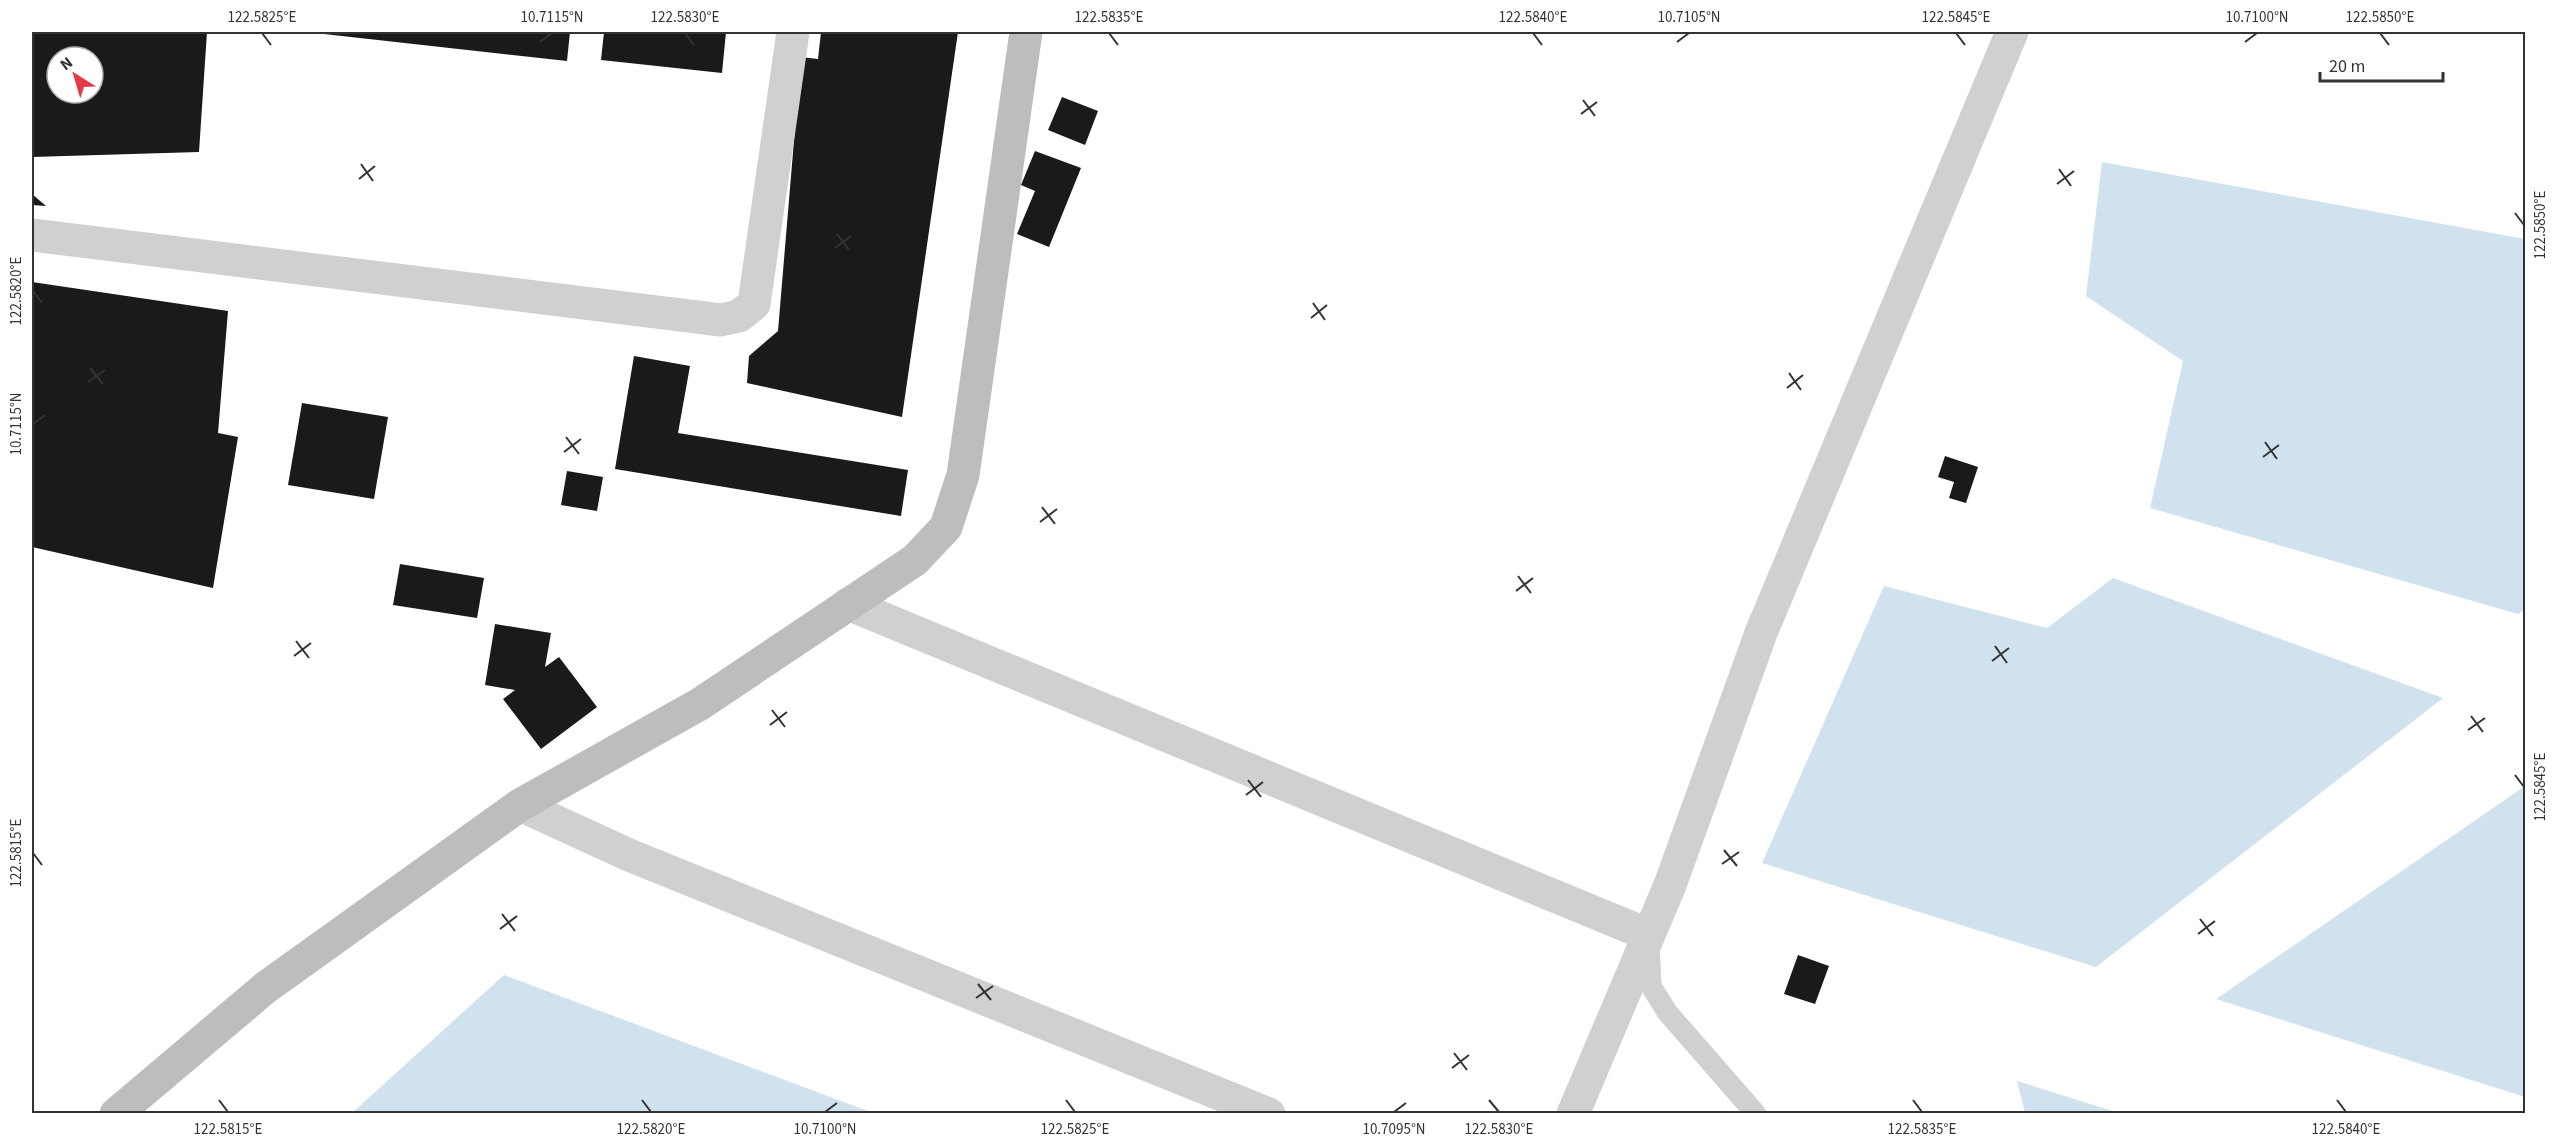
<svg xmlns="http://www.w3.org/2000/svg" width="2557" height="1145" viewBox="0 0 2557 1145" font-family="'Source Sans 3',sans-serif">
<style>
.water{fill:#cfe2ee}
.building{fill:#1a1a1a;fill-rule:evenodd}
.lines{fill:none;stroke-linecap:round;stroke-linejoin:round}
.lane{stroke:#d0d0d0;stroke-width:21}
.street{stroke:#d0d0d0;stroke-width:33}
.secondary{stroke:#bdbdbd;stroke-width:33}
.ticks{fill:none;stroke:#333;stroke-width:2}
.neatline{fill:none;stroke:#333;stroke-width:2}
.ticks-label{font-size:15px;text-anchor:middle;fill:#333}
</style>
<rect width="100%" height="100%" fill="#fff"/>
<!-- water -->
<path class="water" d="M2102,162l423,77v370l-7,5 -368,-106 33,-147 -97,-65z
M2113,578l330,120 -347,269 -334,-104 122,-277 163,42z
M2525,786v311l-309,-98z
M504,975l369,138h-521z
M2017,1081l102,32h-94z"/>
<!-- building -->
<path class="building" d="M32,32h175l-8,120 -167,5zM57,57h36v36h-36z
M306,32h264l-3,29z
M604,32h122l-4,41 -121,-13z
M821,32h137l-56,385 -155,-34 2,-27 29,-25 23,-274 17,2z
M1062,97l36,14 -13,34 -37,-15z
M1035,151l46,17 -32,79 -32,-13 18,-43 -14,-6z
M32,194l14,12 -14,-1z
M32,282l196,29 -10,122 20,4 -25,151 -181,-41z
M634,356l56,10 -12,67 230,37 -7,46 -286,-47z
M302,403l86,14 -14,82 -86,-14z
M1945,456l33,11 -12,36 -17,-5 5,-16 -16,-5z
M567,471l36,6 -6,34 -36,-6z
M400,564l84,14 -7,40 -84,-13z
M495,624l56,9 -6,34 14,-10 38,50 -56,42 -38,-50 12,-9 -30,-5z
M1798,955l31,11 -14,38 -31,-10z"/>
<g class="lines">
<!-- lane -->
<path class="lane" d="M1649,945l2,41 16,26 89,102"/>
<!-- street -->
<path class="street" d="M32,235l689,85 18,-4 15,-12 39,-272
M848,604l801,331
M520,805l109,50 640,259
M1573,1114l97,-229 91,-252 251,-601"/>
<!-- secondary -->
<path class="secondary" d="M116,1114l149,-126 255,-183 180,-101 215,-144 31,-33 17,-52 63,-443"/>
</g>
<!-- ticks -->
<path class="ticks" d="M262,33l9,12M685,33l9,12M1109,33l9,12M1533,33l9,12M1956,33l9,12M2380,33l9,12M540,42l12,-9M1677,42l12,-9M2245,42l12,-9M1583,100l12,16M1581,114l16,-12M361,164l12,17M2059,169l12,17M359,179l16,-13M2057,184l17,-13M2515,213l9,12M837,234l12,16M835,248l16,-12M33,291l9,12M1313,303l12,17M1311,318l16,-13M90,368l13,16M1789,373l12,17M88,382l17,-12M1787,388l16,-13M33,424l12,-9M566,437l13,17M2265,442l12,17M564,452l17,-13M2263,457l16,-12M1042,507l13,17M1040,522l17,-13M1518,576l13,17M1516,591l17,-13M296,641l13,17M1995,646l12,17M294,656l17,-13M1992,661l17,-13M772,710l13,17M2471,716l12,16M770,725l17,-13M2468,730l17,-12M2515,775l9,12M1248,780l13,17M1246,795l17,-13M1724,850l13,16M33,853l9,12M1722,864l17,-12M502,914l13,17M2200,919l13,17M500,929l17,-13M2198,934l17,-13M978,984l13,16M976,998l17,-12M1454,1053l13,17M1452,1068l17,-13M219,1100l9,12M642,1100l9,12M1066,1100l9,12M1489,1100l10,12M1913,1100l9,12M2337,1100l9,12M825,1112l12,-9M1394,1112l12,-9"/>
<!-- border -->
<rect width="2557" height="1145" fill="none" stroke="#ffffff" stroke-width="66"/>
<!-- north arrow -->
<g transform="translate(75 75) rotate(323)"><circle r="28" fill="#ffffff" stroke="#adadad" stroke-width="1.5"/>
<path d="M0-4.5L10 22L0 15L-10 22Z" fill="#e63946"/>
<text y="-9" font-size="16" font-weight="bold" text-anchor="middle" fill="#333333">N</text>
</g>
<!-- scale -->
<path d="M2320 72v9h123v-9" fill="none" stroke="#333333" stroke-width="3"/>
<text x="2329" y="72" font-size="18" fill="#333333" stroke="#ffffff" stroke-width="4.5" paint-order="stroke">20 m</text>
<rect x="33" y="33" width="2491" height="1079" class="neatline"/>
<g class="ticks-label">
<text x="262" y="22">122.5825°E</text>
<text x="552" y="22">10.7115°N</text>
<text x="685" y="22">122.5830°E</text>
<text x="1109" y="22">122.5835°E</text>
<text x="1533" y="22">122.5840°E</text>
<text x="1689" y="22">10.7105°N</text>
<text x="1956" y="22">122.5845°E</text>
<text x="2257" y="22">10.7100°N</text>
<text x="2380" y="22">122.5850°E</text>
<text transform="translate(2540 225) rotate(-90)" y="5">122.5850°E</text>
<text transform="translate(16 291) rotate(-90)" y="5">122.5820°E</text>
<text transform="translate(16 424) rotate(-90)" y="5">10.7115°N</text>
<text transform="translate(2540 787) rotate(-90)" y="5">122.5845°E</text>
<text transform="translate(16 853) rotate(-90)" y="5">122.5815°E</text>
<text x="228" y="1134">122.5815°E</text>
<text x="651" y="1134">122.5820°E</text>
<text x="825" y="1134">10.7100°N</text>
<text x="1075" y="1134">122.5825°E</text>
<text x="1394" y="1134">10.7095°N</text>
<text x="1499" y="1134">122.5830°E</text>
<text x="1922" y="1134">122.5835°E</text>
<text x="2346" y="1134">122.5840°E</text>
</g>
</svg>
